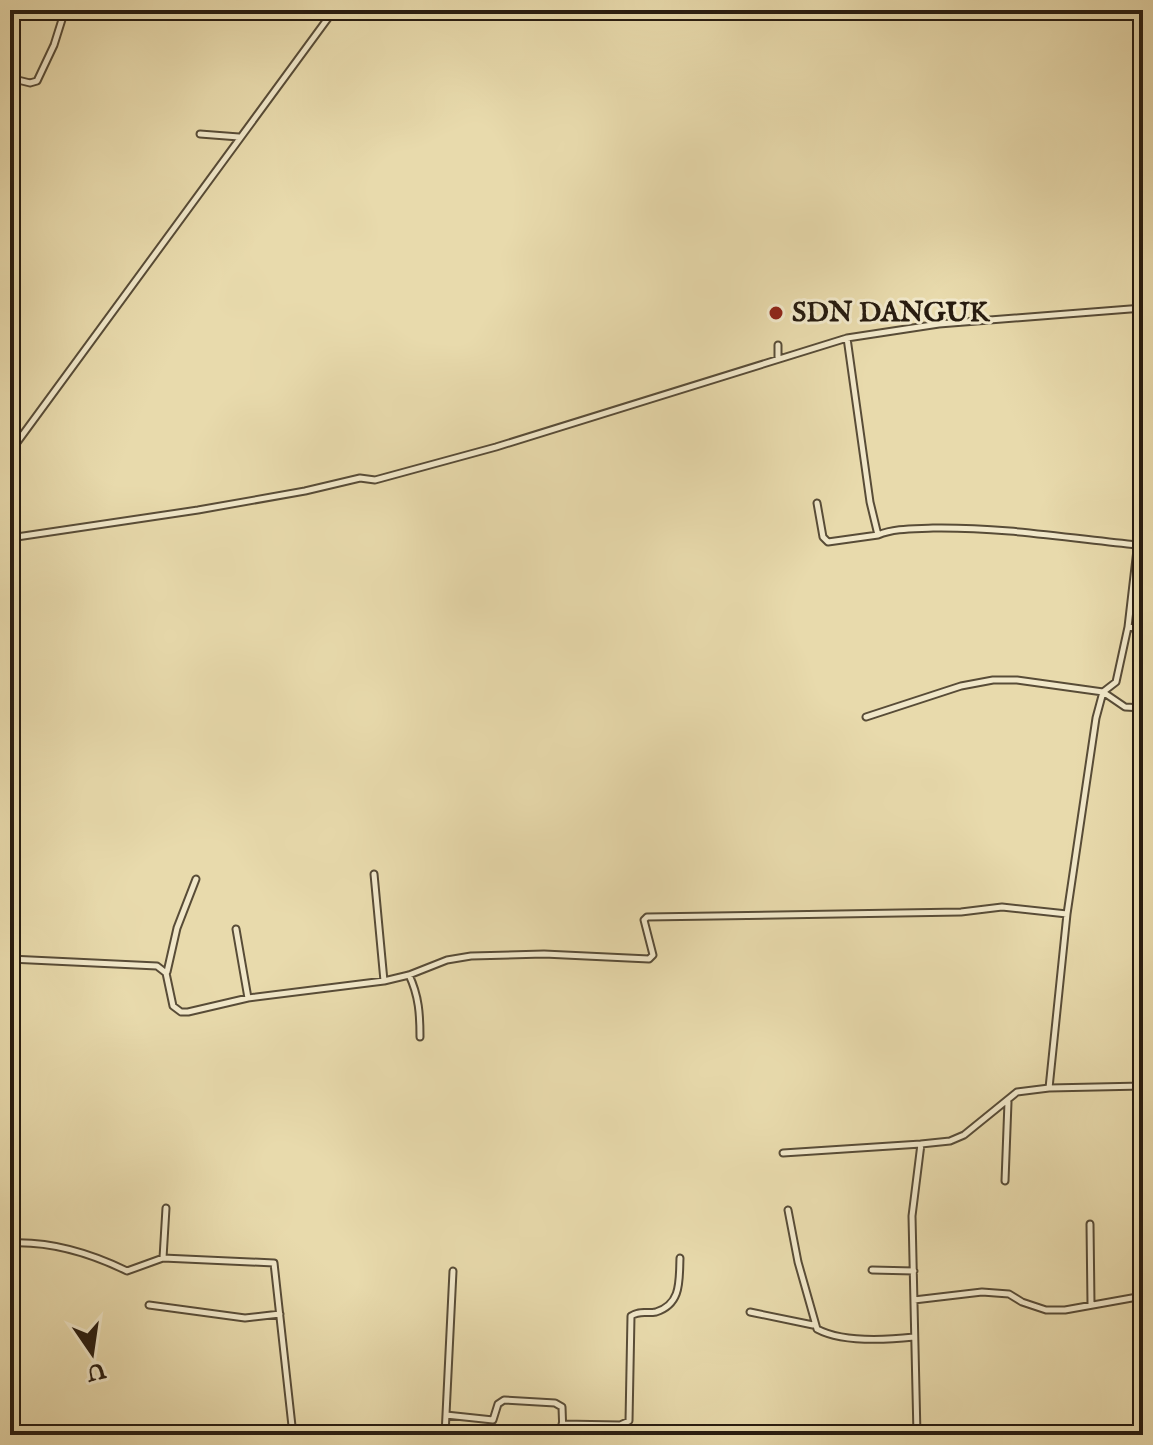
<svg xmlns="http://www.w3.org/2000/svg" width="1153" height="1445" viewBox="0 0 1153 1445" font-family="'IM FELL English',serif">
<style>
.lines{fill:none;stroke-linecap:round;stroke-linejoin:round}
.street-casing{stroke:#584c37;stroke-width:9}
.street{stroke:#f0e7c9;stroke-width:5}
.poi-dot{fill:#8f2418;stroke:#f0e7c9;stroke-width:3}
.labels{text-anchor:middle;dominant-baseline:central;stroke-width:6;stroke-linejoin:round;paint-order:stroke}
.poi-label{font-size:28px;font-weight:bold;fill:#281c10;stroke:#f0e7c9;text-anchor:start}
</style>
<rect width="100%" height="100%" fill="#e8daac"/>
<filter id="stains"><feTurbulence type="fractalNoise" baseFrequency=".0025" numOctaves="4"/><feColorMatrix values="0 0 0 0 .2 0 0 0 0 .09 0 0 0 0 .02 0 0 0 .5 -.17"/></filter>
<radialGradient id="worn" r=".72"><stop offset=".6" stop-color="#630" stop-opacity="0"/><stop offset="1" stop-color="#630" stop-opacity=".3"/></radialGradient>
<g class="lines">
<!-- street casing -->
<g class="street-casing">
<path id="street" d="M10,78l20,5 7,-2 17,-36 11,-35
M200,134l39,3
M847,338l23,164 8,33c17,-7 37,-6 55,-7 68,-1 136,10 204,17
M778,345v12
M10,452l324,-442
M817,503l6,34 5,5 50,-7
M10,538l188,-28 107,-19 55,-13 15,2 121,-33 351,-109 92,-14 204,-16
M1128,627l15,2
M866,717l95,-31 32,-6h24l86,12 22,15 18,1
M374,874l10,107
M236,929l12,69
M10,959l147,7 9,7 7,33 8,6h7l60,-14 136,-17 25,-6 38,-15 24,-4 73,-2 105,5 4,-4 -9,-35 3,-3 314,-5 41,-5 65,7
M167,972l10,-44 19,-49
M409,975c10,21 11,40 11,62
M1049,1088l18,-174 29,-196 7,-26 13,-10 12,-55 15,-129
M783,1153l138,-9
M1005,1181l3,-79
M788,1210l10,52 19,67c26,14 69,11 97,8
M1090,1224l1,80
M10,1243c41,-2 80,10 117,28l36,-13 111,5 19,172
M163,1258l3,-50
M872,1270l42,1
M10,1279l6,156
M914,1300l68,-8 27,2 13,8 24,8h19l78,-14
M149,1305l96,13 35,-4
M750,1312l63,13
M446,1415l47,5 5,-16 6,-4 51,3 7,4 1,28
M562,1424l58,1 9,-4 2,-105c9,-6 15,-2 25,-4 26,-8 23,-32 24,-54
M445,1435l8,-164
M917,1435l-5,-219 9,-72 29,-3 14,-6 53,-43 32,-4 94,-2"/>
</g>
<!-- street -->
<use href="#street" class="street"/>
</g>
<!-- markers -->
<circle class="poi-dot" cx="776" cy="313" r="8"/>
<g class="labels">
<!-- poi labels -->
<g class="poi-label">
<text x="792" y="313">SDN DANGUK</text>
</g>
</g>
<!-- margin -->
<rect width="1153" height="1445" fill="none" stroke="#e8daac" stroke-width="40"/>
<rect x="12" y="12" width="1129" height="1421" fill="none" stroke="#281c10" stroke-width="4"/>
<rect x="20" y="20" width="1113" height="1405" fill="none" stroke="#281c10" stroke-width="2"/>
<!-- north arrow -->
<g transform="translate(92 1353) rotate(167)" stroke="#f0e7c9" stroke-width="6" paint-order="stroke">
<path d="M0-6L14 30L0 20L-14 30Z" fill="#281c10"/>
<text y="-12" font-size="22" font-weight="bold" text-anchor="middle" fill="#281c10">U</text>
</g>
<rect width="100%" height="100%" filter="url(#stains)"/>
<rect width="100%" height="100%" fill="url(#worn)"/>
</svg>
